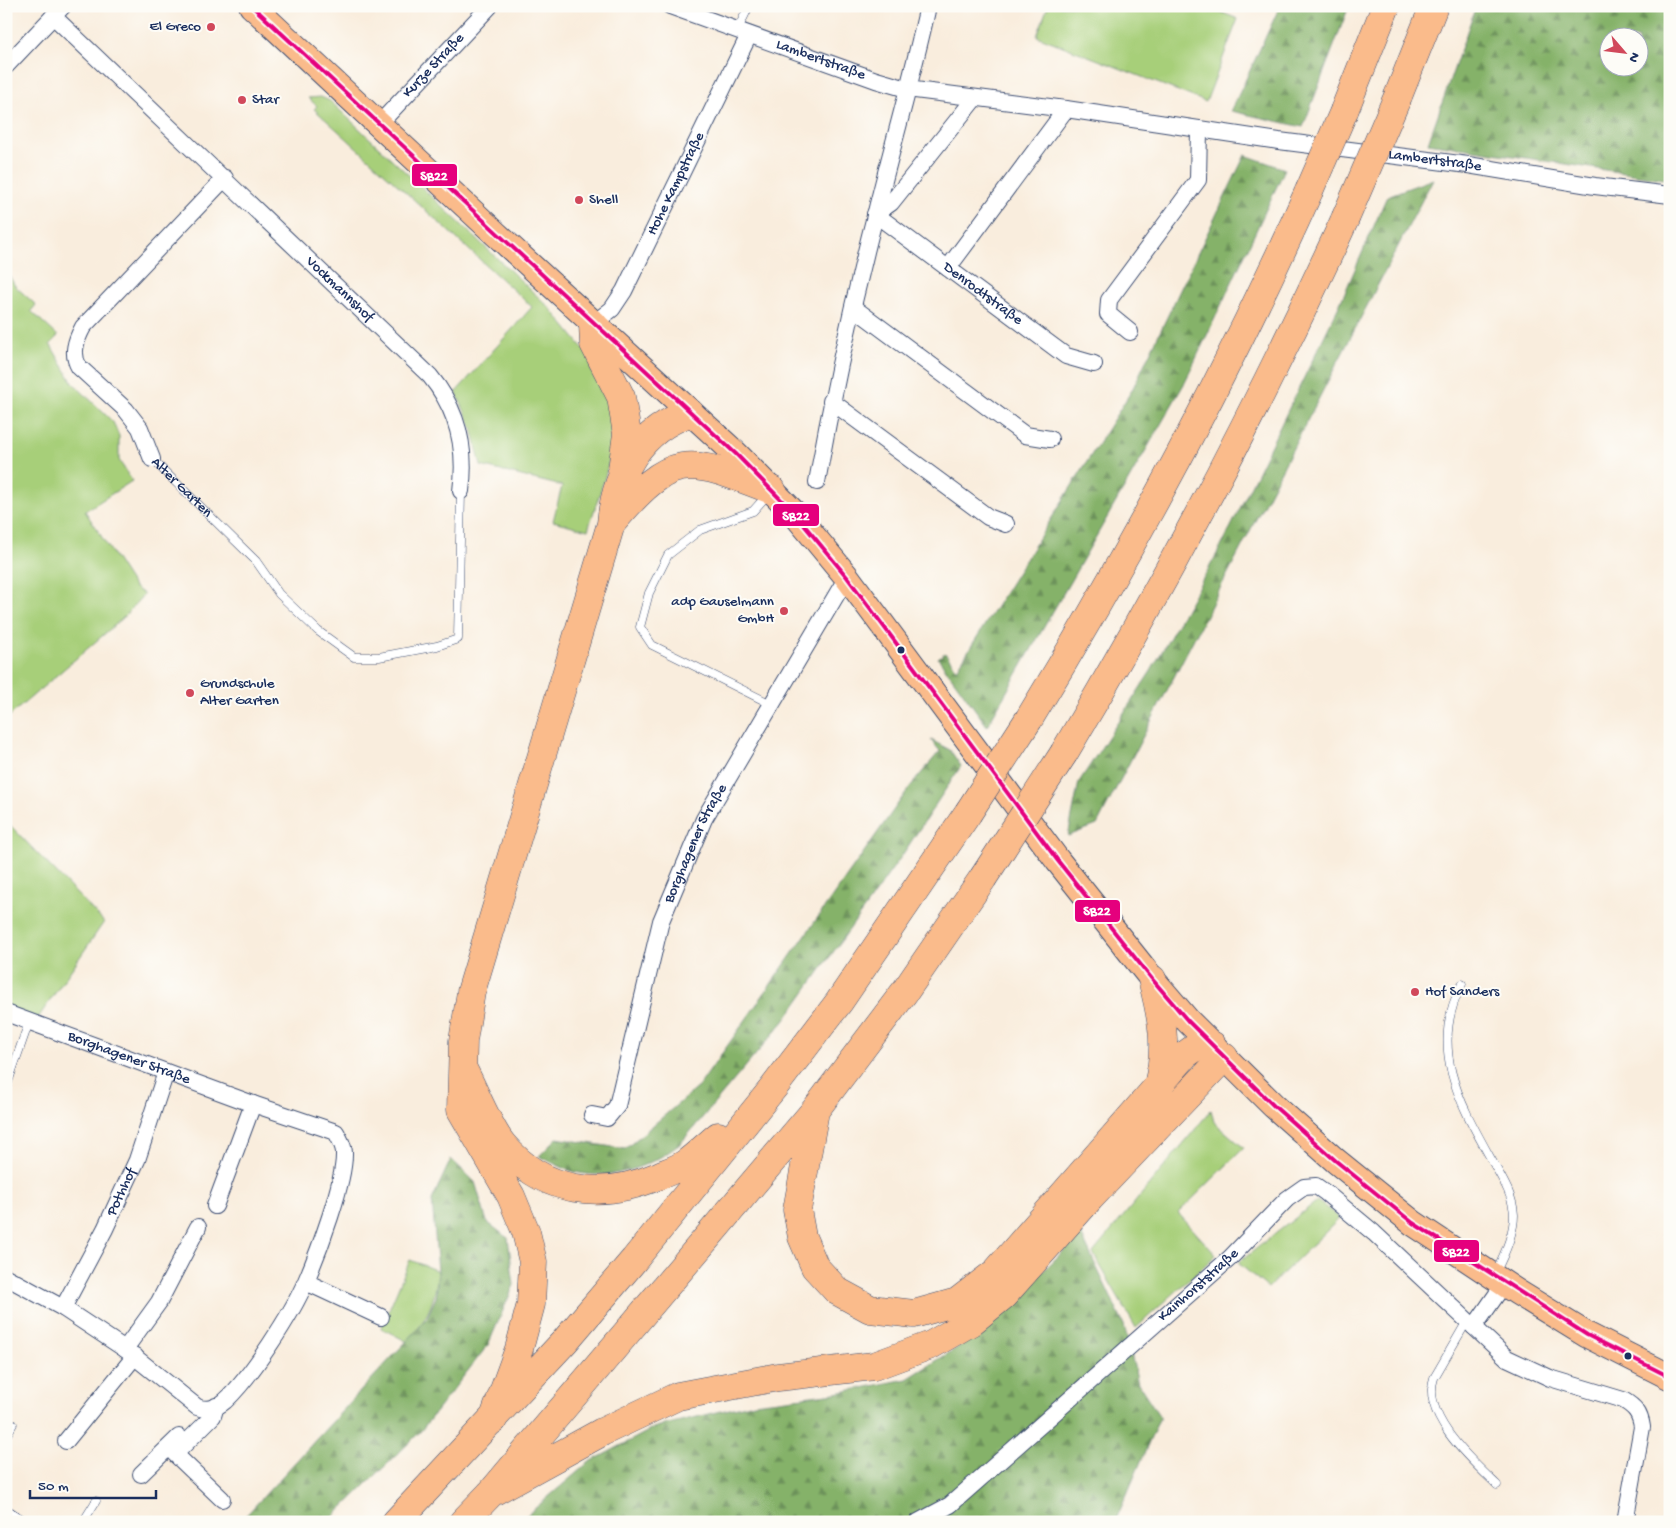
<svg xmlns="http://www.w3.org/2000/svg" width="1676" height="1528" viewBox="0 0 1676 1528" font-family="'Gochi Hand',sans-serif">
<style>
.green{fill:#a7cf79;stroke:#617f6c}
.forest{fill:url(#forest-firs);stroke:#507064;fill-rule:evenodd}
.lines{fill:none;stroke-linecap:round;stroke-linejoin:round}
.lane-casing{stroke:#3c4c71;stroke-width:9}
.street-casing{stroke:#3c4c71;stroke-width:18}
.primary-casing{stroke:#3c4c71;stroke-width:27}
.highway-casing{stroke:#3c4c71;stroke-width:29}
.lane{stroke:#fff;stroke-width:8}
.street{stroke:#fff;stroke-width:16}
.primary{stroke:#fabb8b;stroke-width:25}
.highway{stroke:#fabb8b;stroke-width:28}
.highway-bridge-casing{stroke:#3c4c71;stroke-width:29;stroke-linecap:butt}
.highway-bridge{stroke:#fabb8b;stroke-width:28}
.bus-1-casing{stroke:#fdfcf7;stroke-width:8}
.bus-1{stroke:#e5007d;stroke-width:4}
.poi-dot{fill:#d1495b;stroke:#fdfcf7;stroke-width:2}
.bus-dot{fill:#1b2f5e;stroke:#fdfcf7;stroke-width:2}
.labels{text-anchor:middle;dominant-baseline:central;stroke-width:4;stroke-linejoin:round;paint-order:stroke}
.poi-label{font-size:15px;fill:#1b2f5e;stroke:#fdfcf7;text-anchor:start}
.street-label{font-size:15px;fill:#1b2f5e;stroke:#fdfcf7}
.line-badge{stroke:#fdfcf7;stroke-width:2}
.badge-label{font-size:14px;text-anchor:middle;font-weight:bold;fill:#fff}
</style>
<defs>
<pattern id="forest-firs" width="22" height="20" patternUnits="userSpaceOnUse" patternTransform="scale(1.25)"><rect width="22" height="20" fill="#85b269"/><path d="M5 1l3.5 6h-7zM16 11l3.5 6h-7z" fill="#6c915a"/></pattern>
</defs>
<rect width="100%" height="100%" fill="#fdfcf7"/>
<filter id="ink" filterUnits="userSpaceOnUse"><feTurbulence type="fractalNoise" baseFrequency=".02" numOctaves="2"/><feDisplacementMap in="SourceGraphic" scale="10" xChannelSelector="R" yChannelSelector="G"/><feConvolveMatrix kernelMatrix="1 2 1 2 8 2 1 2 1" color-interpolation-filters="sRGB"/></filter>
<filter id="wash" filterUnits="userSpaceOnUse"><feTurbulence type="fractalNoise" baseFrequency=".0096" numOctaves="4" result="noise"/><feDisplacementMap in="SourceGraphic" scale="20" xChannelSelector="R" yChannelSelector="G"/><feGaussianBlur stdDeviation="1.12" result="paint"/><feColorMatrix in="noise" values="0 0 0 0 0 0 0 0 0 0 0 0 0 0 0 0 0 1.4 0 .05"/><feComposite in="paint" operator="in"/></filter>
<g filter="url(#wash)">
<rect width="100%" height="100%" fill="#f9eddd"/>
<!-- green -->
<path class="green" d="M1048,6h157l33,13 -32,83 -169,-66z
M321,97l9,4 220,207 46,56 -5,6c41,51 14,104 -3,160l-35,-9 9,-35 -81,-20 -9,-38 -16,-36 76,-85 -218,-198 3,-3 -9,-8z
M6,270l9,16 21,19 -5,6 27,25 -8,8 23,39 40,39 6,14v24l13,21 -47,30 49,76 10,7 -21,24 -117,101z
M6,821l98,101 -66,96 -32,-11z
M1211,1110l3,12 30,26 -66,65 38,42 -80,73 -43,-75z
M1317,1201l23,17 -72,70 -30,-25z
M410,1260l28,11c-3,32 -10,46 -30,71l-27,-14z"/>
<!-- forest -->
<path class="forest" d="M1280,6h69l-46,121 -72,-16z
M1476,6h194v174l-242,-37zM1608,38h30v30h-30z
M1245,155l40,14 -101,215 -197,342 -49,-68 7,-5 12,16 175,-279z
M1433,179l-336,646 -29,11 11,-54 72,-111 72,-128 116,-237 48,-110z
M931,740l19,10 11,16 -58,88 -118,166 -105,124c-30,23 -67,37 -105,28 -12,-3 -25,-11 -36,-16l18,-18 68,11 74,-63 210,-298 31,-37z
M451,1159l24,23 12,40 21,16 6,47 -26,60 -68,87 -92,90h-88l186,-202 10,-23 2,-26 -6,-71z
M1081,1234l43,91 14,58 22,34 -45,105h-596l69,-59 68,-36 98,-24 82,-10 71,-14 69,-43z"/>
</g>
<g filter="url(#ink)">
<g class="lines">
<!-- lane casing -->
<g class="lane-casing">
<g id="lane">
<path d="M737,31l12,-25"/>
<path id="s1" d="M152,459l104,102 23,33 39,37 36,26h25l58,-11 21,-7 3,-148"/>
<path d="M769,493l-16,18 -53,19 -32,25 -19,38 -9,34 12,18 119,59"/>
<path d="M1462,984c-34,64 -2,119 29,175 10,18 22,35 23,56 0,19 -10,41 -19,58"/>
<path d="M6,1088l23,-66"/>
<path d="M1467,1321l-33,57c-13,38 38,83 63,107"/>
<path d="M6,1436l7,-12"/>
<path d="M83,1522l13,-21"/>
</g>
</g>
<!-- street casing -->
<g class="street-casing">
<g id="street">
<path id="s2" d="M670,6l206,74 31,9 159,20 213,32 189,24 127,21 75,9"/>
<path id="s3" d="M53,16l377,360c28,34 37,72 31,115"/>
<path d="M6,66l57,-60"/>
<path id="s4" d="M975,98l-84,105 -16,11 191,142 28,8"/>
<path id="s5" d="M379,124l111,-118"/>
<path d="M948,268l118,-159"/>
<path d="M854,308l171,127 25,4"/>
<path id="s6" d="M593,324l19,-15 12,-18 125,-256"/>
<path d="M1130,332l-22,-18 1,-14 89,-120 1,-51"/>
<path d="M831,401l157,116 18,7"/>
<path d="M152,459l-12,-31 -14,-18 -47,-43c-8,-13 -3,-27 4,-40l142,-149"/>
<path d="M817,482c16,-90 36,-181 59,-270 17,-69 37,-137 52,-206"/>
<path id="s7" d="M6,1013l247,91 83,28c3,6 8,14 8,21 1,29 -26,100 -38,128 -14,33 -55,96 -81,120 -8,7 -18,10 -28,6l-72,-58 -62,-41 -57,-31"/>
<path id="s8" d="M592,1115l15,3 10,-12 44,-185 43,-102 143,-242"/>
<path d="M215,1206l38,-102"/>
<path d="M306,1282l75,35"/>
<path d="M1504,1284l-30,43 33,31 43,20 73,22c12,7 17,13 19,27l-17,95"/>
<path id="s9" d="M63,1308l42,-79 32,-69 29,-88"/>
<path d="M125,1349l34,-47 39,-75"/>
<path d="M216,1406l-3,10 -38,38 47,45"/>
<path d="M66,1441l69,-85"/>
<path d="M141,1474l38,-37"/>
<path d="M6,1514l12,8"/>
<path id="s10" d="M918,1522l32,-17 280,-247 57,-59 17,-12 12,-1 10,7 48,40 100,94"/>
</g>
</g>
<!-- primary casing -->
<g class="primary-casing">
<path id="primary" d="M252,6l244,228 240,220 59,60 52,63 211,284 94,118 36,42 86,85 62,55 77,62 104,69 70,43 83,42"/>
</g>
<!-- highway casing -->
<g class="highway-casing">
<path id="highway" d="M1398,96l36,-90
M1344,111l42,-105
M593,324l1,20 27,53 6,37 -5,36
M611,524c62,-74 76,-67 161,-34
M1029,719c104,-170 198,-346 280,-528
M1064,753c103,-173 197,-351 281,-534
M1152,979c10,39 16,67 6,106
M464,1071c10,19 26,59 39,74 41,49 99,55 155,31 9,-4 20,-7 28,-13 11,-8 21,-18 32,-27
M815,1111l-18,99 5,27 13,30 22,24 33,18 44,5 43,-12 39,-30 189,-217 11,-8 16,-2
M493,1420l26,-71 12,-45 2,-42 -7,-30 -15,-36 -50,-86 2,-69 8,-49 140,-468c4,-51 30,-95 79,-111
M491,1493l111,-61 76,-36 100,-19 96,-11 57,-21 40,-23 32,-26 87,-98 134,-141
M396,1522l169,-181 69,-81 140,-173 65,-85 129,-189
M463,1522l28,-29 325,-384 90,-119 77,-112"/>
</g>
<!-- lane -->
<use href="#lane" class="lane"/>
<!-- street -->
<use href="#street" class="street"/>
<!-- primary -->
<use href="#primary" class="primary"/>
<!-- highway -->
<use href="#highway" class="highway"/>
<!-- highway-bridge casing -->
<g class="highway-bridge-casing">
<path id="highway-bridge" d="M1309,191l35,-80
M1345,219l53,-123
M968,813l61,-94
M983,878l81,-125"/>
</g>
<!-- highway-bridge -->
<use href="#highway-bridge" class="highway-bridge"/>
<!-- bus-1 casing -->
<g class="bus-1-casing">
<path id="bus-1" d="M252,6l484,448 59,60 52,63 211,284 94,118 36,42 86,85 62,55 77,62 174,112 83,42"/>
</g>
<!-- bus-1 -->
<use href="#bus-1" class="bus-1"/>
</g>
</g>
<!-- markers -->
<g class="poi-dot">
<circle cx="211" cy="27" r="5"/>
<circle cx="242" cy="100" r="5"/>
<circle cx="579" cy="200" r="5"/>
<circle cx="784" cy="611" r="5"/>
<circle cx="190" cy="693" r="5"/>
<circle cx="1415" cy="992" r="5"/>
</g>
<g class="bus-dot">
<circle cx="901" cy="650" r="4.5"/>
<circle cx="1628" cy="1356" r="4.5"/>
</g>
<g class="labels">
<!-- poi labels -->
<g class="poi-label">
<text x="201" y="27" text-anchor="end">El Greco</text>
<text x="252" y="100">Star</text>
<text x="589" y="200">Shell</text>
<text x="774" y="602" text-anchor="end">adp Gauselmann<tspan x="774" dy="17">GmbH</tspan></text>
<text x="200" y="684">Grundschule<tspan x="200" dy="17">Alter Garten</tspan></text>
<text x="1425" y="992">Hof Sanders</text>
</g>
<!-- street labels -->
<g class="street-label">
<text stroke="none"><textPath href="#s2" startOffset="160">Lambertstraße</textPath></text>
<text stroke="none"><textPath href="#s5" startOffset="80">Kurze Straße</textPath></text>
<text stroke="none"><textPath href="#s2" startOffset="784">Lambertstraße</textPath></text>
<text stroke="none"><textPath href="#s6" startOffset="165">Hohe Kampstraße</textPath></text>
<text stroke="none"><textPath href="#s3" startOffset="396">Vockmannshof</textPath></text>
<text stroke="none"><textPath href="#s4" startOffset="288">Denrodtstraße</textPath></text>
<text stroke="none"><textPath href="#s1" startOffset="41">Alter Garten</textPath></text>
<text stroke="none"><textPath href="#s8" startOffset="306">Borghagener Straße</textPath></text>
<text stroke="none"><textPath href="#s7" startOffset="131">Borghagener Straße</textPath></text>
<text stroke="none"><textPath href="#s9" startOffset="130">Pothhof</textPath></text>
<text stroke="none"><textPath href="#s10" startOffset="368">Kainhorststraße</textPath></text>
</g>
</g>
<g class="line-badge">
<rect x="411" y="163" width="47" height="24" rx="5" fill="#e5007d"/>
<rect x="772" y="503" width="48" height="24" rx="5" fill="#e5007d"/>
<rect x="1074" y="899" width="47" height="24" rx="5" fill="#e5007d"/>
<rect x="1433" y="1239" width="47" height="24" rx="5" fill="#e5007d"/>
</g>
<g class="badge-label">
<text x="434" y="180">SB22</text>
<text x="796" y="520">SB22</text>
<text x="1097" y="915">SB22</text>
<text x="1456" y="1256">SB22</text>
</g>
<!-- margin -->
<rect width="1676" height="1528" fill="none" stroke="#fdfcf7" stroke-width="25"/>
<!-- north arrow -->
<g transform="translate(1624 52) rotate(118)"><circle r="24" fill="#fdfcf7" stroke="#a3aaba"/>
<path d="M0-4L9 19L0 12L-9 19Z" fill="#d1495b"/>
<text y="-8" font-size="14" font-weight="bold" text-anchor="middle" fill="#1b2f5e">N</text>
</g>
<!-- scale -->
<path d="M30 1490v8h126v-8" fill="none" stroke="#1b2f5e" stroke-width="2.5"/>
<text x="38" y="1490" font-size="15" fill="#1b2f5e" stroke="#fdfcf7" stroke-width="4" paint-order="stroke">50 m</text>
</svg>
